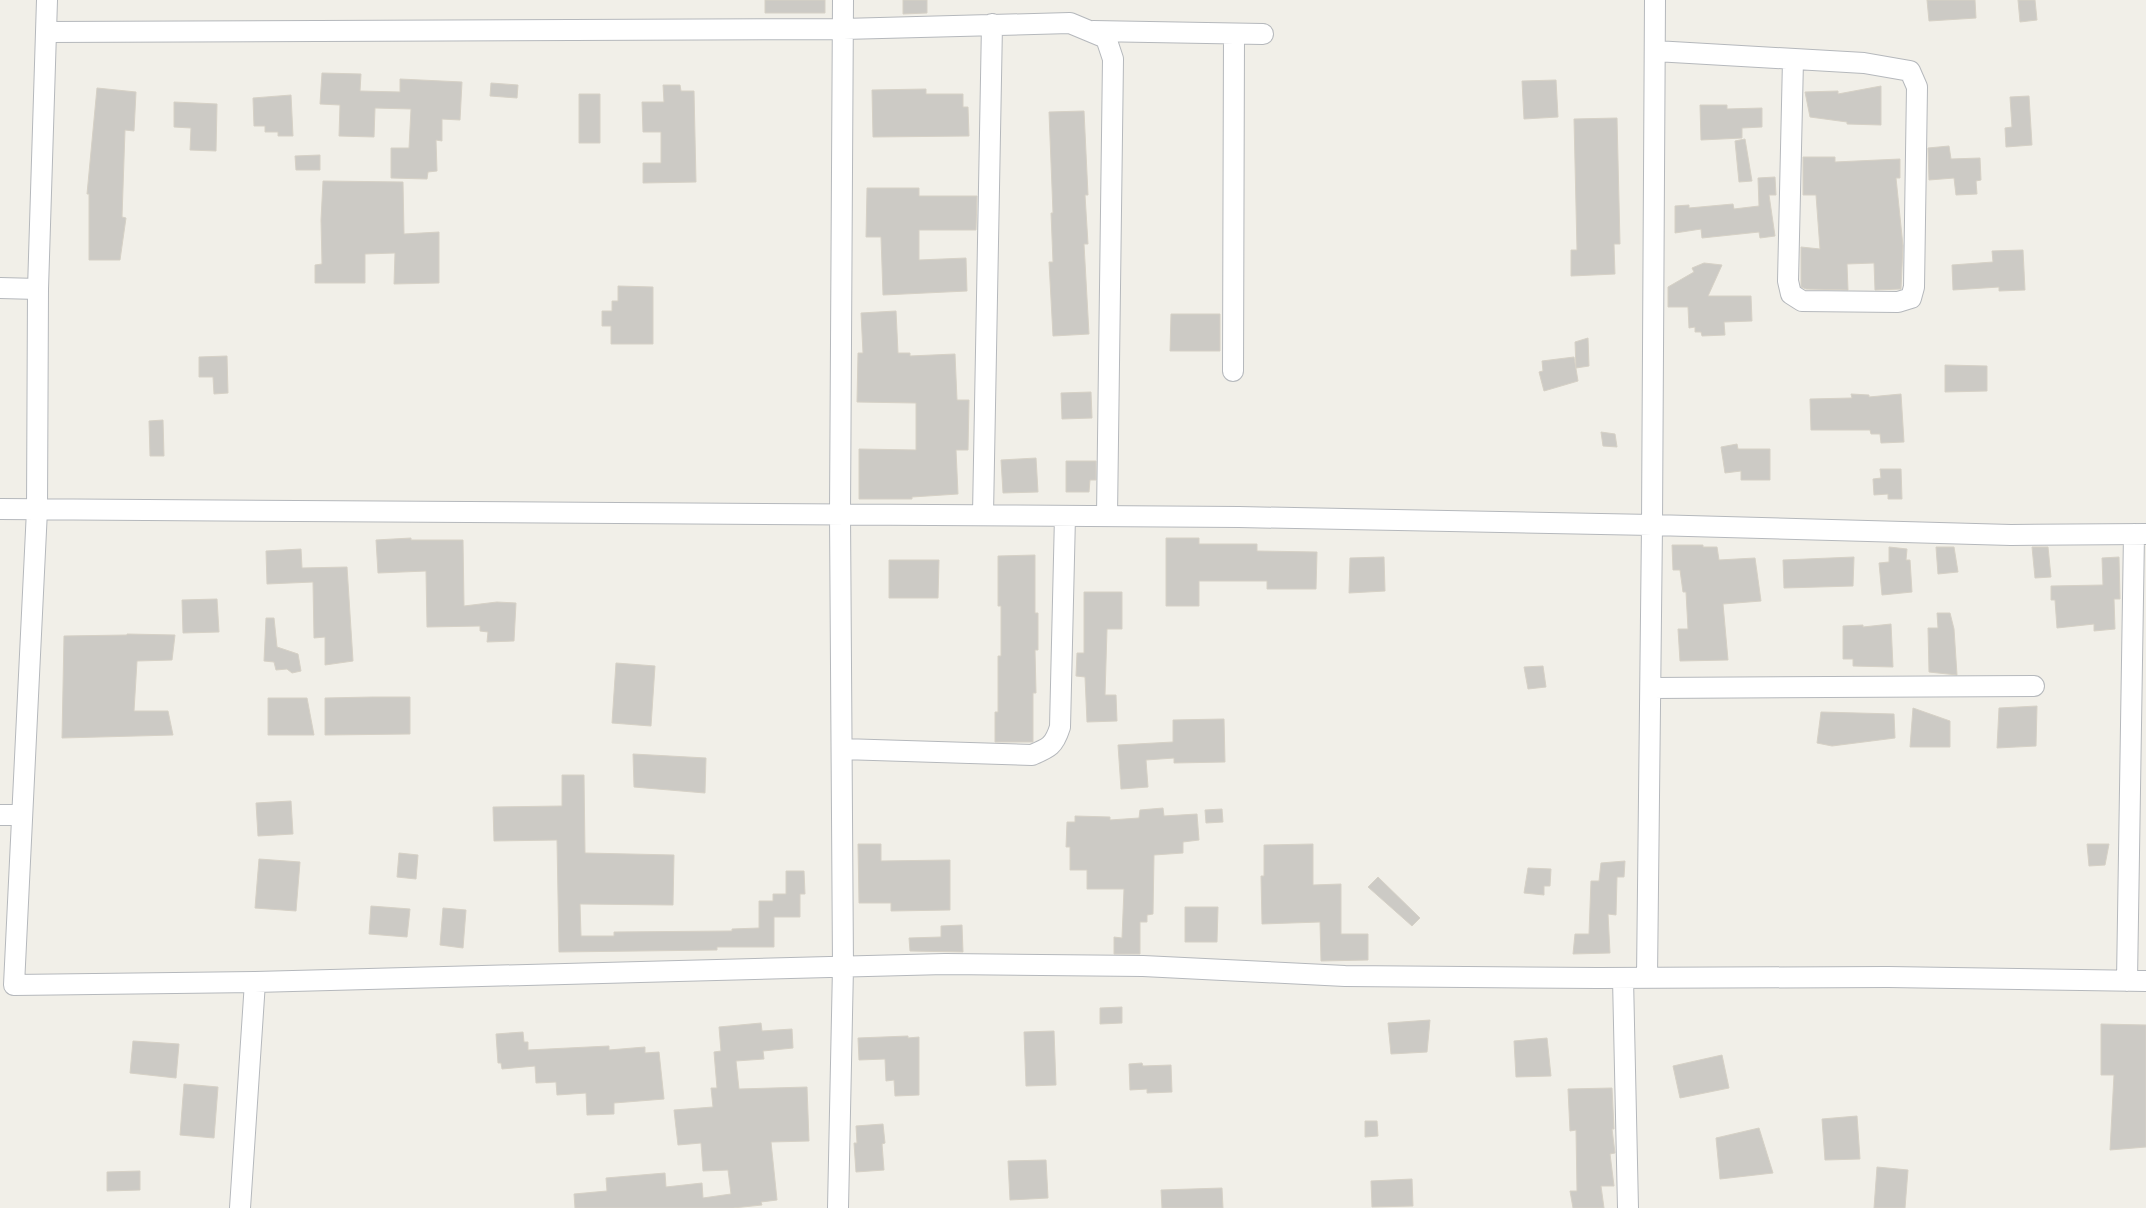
<svg xmlns="http://www.w3.org/2000/svg" width="2146" height="1208" viewBox="0 0 2146 1208" font-family="Ubuntu,sans-serif">
<style>
.building{fill:#cccac5;stroke:#d6d1c6}
.lines{fill:none;stroke-linecap:round;stroke-linejoin:round}
.minor-casing{stroke:#b5b8bc;stroke-width:22}
.minor{stroke:#fff;stroke-width:20}
</style>
<rect width="100%" height="100%" fill="#f1efe8"/>
<!-- building -->
<path class="building" d="M765,0h60v13h-60z
M903,0h24v13l-24,1z
M1927,0h48l1,18 -47,3z
M2018,0h17l2,20 -17,2z
M322,73l39,1 -1,17 40,1v-13l62,3 -2,38 -18,-1v22l-6,-1 1,31 -9,1 -1,7 -36,-1v-30h18l2,-39 -36,-1 -1,29 -35,-1 1,-31 -20,-1z
M1556,80l2,37 -34,2 -2,-38z
M491,83l27,2 -1,13 -27,-2z
M663,85h17l1,6h13l2,91 -53,1v-20h18v-31h-18l-1,-30h22z
M1881,86v39l-34,-1v-2l-37,-5 -5,-25 33,-1v3z
M97,88l39,4 -2,39 -9,-1 -3,87 4,1 -6,42h-31v-66h-2z
M926,89v5h37v13h5l1,29 -96,1 -1,-47z
M579,94h21v49h-21z
M291,95l2,41h-15v-4h-13v-6h-11l-1,-28z
M2029,96l3,49 -26,2 -1,-19 7,-1 -2,-30z
M174,102l43,2 -1,47 -26,-1 1,-22 -17,-1z
M1700,105h27v4l35,-1v19l-20,1v10l-41,2z
M1084,111l4,84h-3l3,49h-4l5,90 -36,2 -4,-74h4l-2,-49h2l-4,-101z
M1617,118l3,126h-6l1,30 -44,2v-26h6l-3,-131z
M1745,139l7,42 -13,1 -4,-41z
M1949,146l2,13 29,-1 1,22 -5,1 1,13 -21,1 -2,-17 -25,2 -1,-32z
M320,155v15h-24l-1,-14z
M1803,157h32v5l65,-3v19h-4l7,68 -2,43 -26,1 -1,-27 -27,1 1,26 -42,-1 -5,-2v-40l19,2 -4,-54h-13z
M1775,177l1,18h-7l6,41 -15,2 -1,-6 -57,6 -1,-9 -26,4v-27l14,-1v3l44,-4 1,5 25,-3 -1,-28z
M323,181l80,1 1,52 35,-2v51l-45,1 1,-31 -30,1v29h-50v-18l7,-1 -1,-44z
M867,188h52v8h58l-1,34h-57v30l47,-2 1,33 -84,4 -2,-58h-15z
M2023,250l2,40 -26,1v-4l-46,3 -1,-25 41,-3 -1,-11z
M1704,263l18,2 -14,31h43l1,25 -28,1 1,13 -23,1 -1,-4h-6v-5l-6,1 -1,-21h-20v-20l26,-15 -2,-4z
M618,286l35,1v57h-42v-18h-9v-15h10v-10h6z
M896,311l2,42h12v3l45,-2 2,46h12l-1,50h-12l2,44 -46,3v2h-53v-50l57,1v-47l-59,-1 1,-49h5l-2,-40z
M1171,314h49v37h-50z
M1588,338l1,28 -13,2 -1,-26z
M227,356l1,37 -14,1 -1,-17h-14v-20z
M1574,357l4,24 -34,10 -5,-19 4,-1 -1,-10z
M1945,365l42,1v25l-42,1z
M1091,392l1,26 -30,1 -1,-26z
M1851,394l18,1v2l32,-3 3,48 -23,1 -1,-9h-9l-1,-4h-59l-1,-31 42,-1z
M163,420l1,36h-14l-1,-35z
M1601,432l14,2 2,13 -14,-1z
M1737,444l1,5h32v31h-29v-9l-16,2 -4,-26z
M1036,458l2,34 -35,1 -2,-33z
M1066,461h30v19h-6l-1,12h-23z
M1880,469h21l1,30h-14v-5l-14,1 -1,-16 8,-1z
M411,538v2h52l1,66 33,-4 19,1 -2,38 -27,1 1,-10 -8,-1v-5l-53,1 -1,-56 -48,2 -2,-33z
M1166,538h33v6h58v7l60,1 -1,37h-49v-8h-68v25h-33z
M1672,545h31v2h14l2,13 36,-2 6,43 -38,3 5,56 -48,1 -2,-32h10l-2,-37h-3l-3,-22h-7z
M1889,547l18,2 -1,11h4l2,32 -30,3 -3,-32 10,-1z
M1936,547h18l4,25 -20,2z
M2032,547h16l3,30 -16,1z
M301,549l1,19 45,-1 6,94 -28,4v-28l-11,1 -1,-56 -46,2 -1,-33z
M1035,555v58h3v37h-3l1,43h-3v49h-38v-30h3v-56h3v-50h-3v-50z
M1384,557l1,34 -36,2 1,-35z
M1854,557l-1,29 -69,2 -1,-28z
M2119,557l1,42h-6l1,30 -21,2v-7l-37,4 -2,-28h-4v-14l52,-1 -1,-27z
M889,560h50l-1,38h-49z
M1084,592h38v37h-15l-2,66h11l1,26 -30,1 -2,-45 -9,-1 1,-23h7z
M217,599l2,33 -36,1 -1,-33z
M1937,613h13l4,16 3,46 -28,-3 -1,-44h10z
M266,618h8l3,29 21,7 3,17 -9,2 -5,-4 -11,1 -2,-8 -10,-1z
M1891,624l2,43 -40,-1v-7h-10v-33l20,-1v2z
M127,634l48,1 -3,25 -35,1 -3,50h34l5,24 -111,3 2,-102 63,-1z
M616,663l39,3 -4,60 -39,-3z
M1543,666l3,21 -18,2 -4,-22z
M373,697h37v37l-85,1v-37z
M268,698h39l7,37h-46z
M2037,706l-1,40 -39,2 2,-40z
M1913,708l37,13v26h-40z
M1821,712l73,2 1,24 -63,8 -15,-3z
M1224,719l1,43 -51,1v-5l-28,2 2,27 -27,2 -3,-44 55,-3v-22z
M633,754l73,4 -1,35 -71,-6z
M562,775h22l1,78 89,2 -1,50 -93,-1 1,32h33v-4l118,-1v-2l27,-1v-27h14v-7h13v-23h18l1,23h-5v23h-26v30h-57v3l-158,2 -2,-112 -63,1 -1,-34 69,-1z
M291,801l2,33 -35,2 -2,-33z
M1163,808l1,8 33,-2 2,26 -16,2v11l-29,2 -1,59 -6,1v7h-7v32h-26v-17l8,1 2,-49h-37v-19h-17v-23h-4l1,-25h8v-6l35,1v3l29,-2 1,-8z
M1222,809l1,13 -17,1 -1,-13z
M858,844h23v17l69,-1v50l-59,1v-8h-32z
M1313,844v41l28,-1v50h27v26l-47,1 -1,-39 -58,2 -1,-48h3v-31z
M2087,844h22l-4,21 -16,1z
M399,853l19,2 -2,24 -19,-2z
M259,859l41,3 -4,49 -41,-3z
M1625,861l-1,16h-7l-1,38 -8,-1 2,39 -37,1 2,-20h14l2,-53h8l2,-18z
M1528,868l23,1 -1,17h-6v9l-20,-2z
M1378,877l42,41 -8,8 -44,-39z
M371,906l39,3 -3,28 -38,-3z
M1185,907h33l-1,35h-32z
M443,908l23,2 -3,38 -23,-3z
M962,925l1,27 -53,-1 -1,-13 32,-1v-11z
M1122,1007v16l-22,1v-16z
M1430,1020l-3,32 -36,2 -3,-31z
M761,1023l1,8 30,-2 1,19 -30,3 1,8 -28,2 3,28 68,-2 2,54 -38,1 6,58 -16,2 1,3 -29,3h-158l-1,-14 33,-3 -1,-13 59,-5 1,14 36,-4 1,15 28,-4 -3,-24 -25,1 -2,-28 -23,2 -4,-35 39,-3 -2,-19h6l-3,-36 7,-1 -2,-24z
M2101,1024l45,1v122l-36,3 4,-75h-13z
M1054,1031l2,54 -30,1 -2,-54z
M523,1032l1,10h4v8l81,-4v4l36,-3v6l14,-1 5,47 -50,4v11l-27,1 -1,-22 -29,2 -1,-13 -20,1 -1,-17 -33,3 -1,-6h-3l-2,-29z
M908,1036v2l11,-1v58l-24,1 -1,-16 -8,1 -1,-22 -26,1 -1,-22z
M1547,1038l4,38 -35,1 -2,-36z
M133,1041l46,3 -3,34 -46,-5z
M1722,1055l7,33 -49,10 -7,-32z
M1142,1063l1,3 28,-1 1,27 -25,1v-4l-17,1 -1,-26z
M184,1084l34,3 -4,51 -34,-3z
M1612,1088l2,41h-2l3,24 -5,1 4,32h-13l3,22h-31l-3,-17h7l-1,-61 -6,1 -2,-42z
M1857,1116l3,43 -35,1 -3,-41z
M1365,1121h12l1,15 -13,1z
M883,1124l2,19 -3,1 2,26 -28,2 -2,-29h3l-1,-17z
M1759,1128l14,45 -53,6 -4,-41z
M1046,1160l2,38 -38,2 -2,-39z
M1877,1167l31,3 -3,38h-31z
M140,1171v19l-33,1v-19z
M1412,1179l1,27 -41,1 -1,-26z
M1222,1188l1,20h-61l-1,-18z"/>
<g class="lines">
<!-- minor casing -->
<g class="minor-casing">
<path id="minor" d="M47,0l-9,289 -1,221 -23,475 241,-3 690,-18 198,2 202,10 253,2 290,-1 258,4
M1093,31l170,3
M47,32l796,-3 227,-6 36,15 7,21 -6,457
M1655,51l209,12 46,8 7,16 -3,200 -3,11 -13,4 -96,-1 -11,-7 -3,-13 5,-221
M0,288l38,1
M1233,371l1,-337
M0,509l1239,8 413,8 359,10 135,-1
M983,515l9,-491
M1651,688l383,-2
M842,749l190,6c17,-7 22,-9 28,-28l5,-211
M0,815h22
M1623,978l5,230
M1647,978l5,-453 3,-525
M2127,981l7,-447
M240,1208l15,-226
M838,1208l5,-241 -3,-453 3,-514"/>
</g>
<!-- minor -->
<use href="#minor" class="minor"/>
</g>
</svg>
